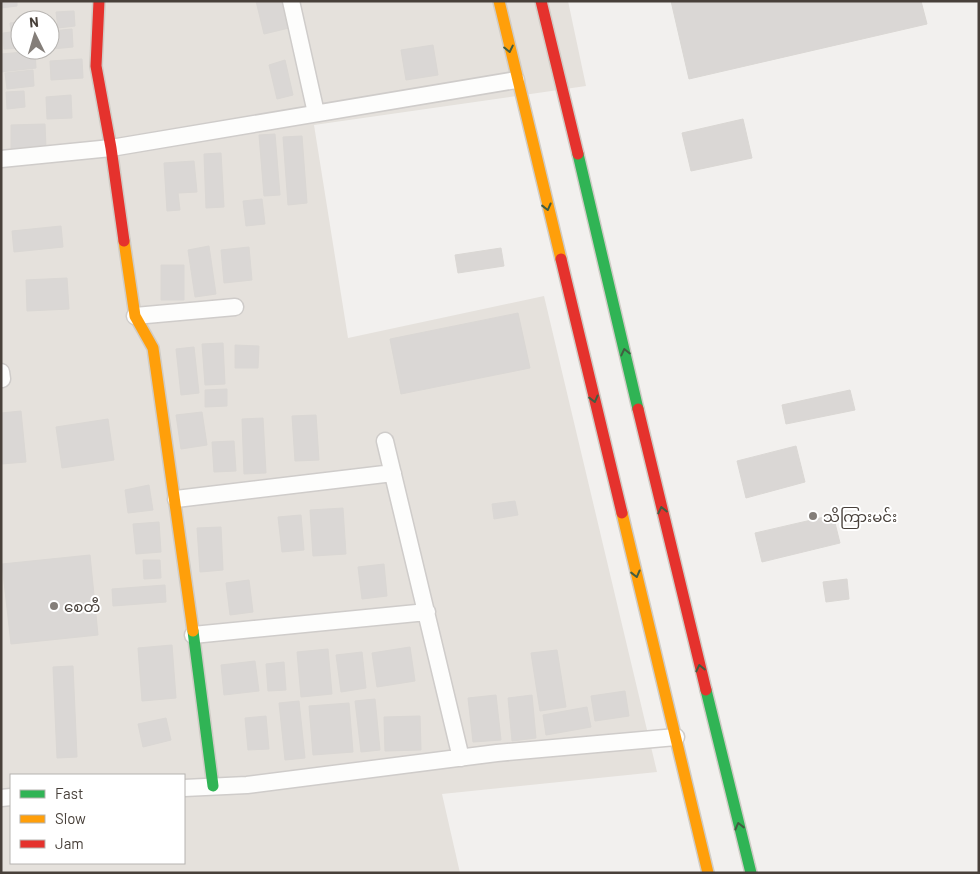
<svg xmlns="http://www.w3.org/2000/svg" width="980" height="874" viewBox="0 0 980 874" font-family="Barlow,'Noto Sans Myanmar',sans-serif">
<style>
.residential{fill:#e5e1dc;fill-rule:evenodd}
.building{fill:#dad7d5;stroke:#dad7d4}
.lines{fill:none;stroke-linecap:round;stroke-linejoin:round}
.street-casing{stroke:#cfccca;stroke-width:19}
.fast-casing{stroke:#d0ccc6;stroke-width:14}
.slow-casing{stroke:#d0ccc6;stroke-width:14}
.jam-casing{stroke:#d0ccc6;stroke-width:14}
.street{stroke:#fdfdfc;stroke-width:16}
.fast{stroke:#30b455;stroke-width:11}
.slow{stroke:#ff9f0a;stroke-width:11}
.jam{stroke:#e5322d;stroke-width:11}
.oneway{stroke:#425d41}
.poi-dot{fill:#847e79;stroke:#fff;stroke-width:2}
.labels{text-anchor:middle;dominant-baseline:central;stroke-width:4;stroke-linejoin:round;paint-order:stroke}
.poi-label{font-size:15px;fill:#48403a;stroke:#fff;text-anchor:start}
</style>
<rect width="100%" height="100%" fill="#f2f0ee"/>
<!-- residential -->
<path class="residential" d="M1,1h567l18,85 -272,39 34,213 196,-42 113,476 -215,22 18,79h-459zM20,20h30v30h-30zM11,775h173v88h-173z"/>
<!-- building -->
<path class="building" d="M1,1h16v5l-16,2z
M256,1h26l7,27 -25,6z
M671,1h250l6,23 -238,55z
M74,11l1,15 -17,2 -2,-16z
M20,22v26l-16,1 -1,-16 8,-1 -1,-9z
M72,29l1,18 -21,2 -1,-18z
M433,45l5,30 -32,5 -5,-30z
M35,51l1,17 -35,4v-18z
M82,59l1,19 -32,2 -1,-19z
M285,60l8,35 -16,4 -8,-34z
M33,70l1,16 -27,3 -2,-16z
M24,91l1,16 -18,2 -1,-17z
M71,95l1,23 -25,1 -1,-22z
M743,119l9,39 -61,13 -9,-38z
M45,124l1,24 -35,1v-24z
M275,134l5,61 -16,1 -5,-61z
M302,136l5,67 -19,2 -5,-68z
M221,153l3,54 -18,1 -2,-54z
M194,161l3,31 -19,1 2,17 -13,1 -3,-48z
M262,199l3,25 -19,2 -3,-25z
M61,226l2,21 -49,5 -2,-21z
M209,246l7,48 -21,3 -7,-47z
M249,247l3,33 -28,3 -3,-33z
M501,248l3,18 -46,7 -3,-18z
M161,265h23v35h-23z
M67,278l2,31 -42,2 -1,-31z
M518,313l12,55 -129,26 -11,-55z
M223,343l2,41 -20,1 -3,-41z
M235,345l24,1 -1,22h-23z
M194,347l5,46 -18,2 -5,-46z
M227,389v17l-22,1v-17z
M850,390l5,20 -69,14 -4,-19z
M21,411l5,51 -25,2v-51z
M202,412l5,33 -26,4 -5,-34z
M316,415l3,45 -24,1 -3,-45z
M263,418l3,55 -22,1 -2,-55z
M108,419l6,41 -52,8 -6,-41z
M234,441l2,30 -22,1 -2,-30z
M796,446l9,36 -59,16 -9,-37z
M149,485l4,25 -25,3 -3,-23z
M515,501l3,14 -24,4 -2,-15z
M343,508l3,46 -33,2 -3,-46z
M301,515l3,35 -22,2 -4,-35z
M833,515l7,28 -78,19 -7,-29z
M159,522l2,30 -25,2 -3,-30z
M221,527l2,43 -23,2 -3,-44z
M90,555l8,80 -87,9 -9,-80z
M143,560h17l1,18 -17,1z
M384,564l3,32 -25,3 -4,-32z
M847,579l2,20 -23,3 -3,-20z
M249,580l4,32 -23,3 -4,-32z
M165,585l1,17 -53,4 -1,-17z
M172,645l4,53 -34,3 -4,-53z
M410,647l5,34 -38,6 -5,-34z
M328,649l4,45 -31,3 -4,-45z
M557,650l9,57 -26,4 -9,-58z
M362,652l4,36 -25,4 -5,-37z
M255,661l4,30 -35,4 -3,-30z
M284,662l2,28 -18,1 -2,-27z
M73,666l4,91 -20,1 -4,-91z
M625,691l4,25 -34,5 -4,-25z
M496,695l5,45 -28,2 -5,-44z
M532,695l4,43 -24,3 -4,-43z
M375,699l5,51 -19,2 -6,-51z
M299,701l6,57 -20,2 -6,-57z
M349,703l4,49 -40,3 -4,-49z
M587,707l4,20 -45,8 -3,-20z
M266,716l3,33 -21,1 -3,-32z
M420,716l1,34 -36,1 -1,-34z
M166,718l5,22 -28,7 -5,-23z"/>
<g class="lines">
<!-- street casing -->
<g class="street-casing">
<path id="street" d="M291,1l25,112
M1,159l110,-11 405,-68
M135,316l100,-9
M1,372l1,7
M385,441l76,317
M176,499l217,-26
M193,635l234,-23
M184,788l63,-3 250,-32 179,-16
M1,798l10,-1"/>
</g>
<!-- fast casing -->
<g class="fast-casing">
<path id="fast" d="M578,154l60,255
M193,631l20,155
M706,690l45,183"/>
</g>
<!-- slow casing -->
<g class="slow-casing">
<path id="slow" d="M499,1l62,258
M124,241l11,75 18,32 40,283
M622,513l86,360"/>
</g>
<!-- jam casing -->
<g class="jam-casing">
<path id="jam" d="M99,1l-3,65 15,82 13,93
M541,1l37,153
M561,259l61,254
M638,409l68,281"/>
</g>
<!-- street -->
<use href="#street" class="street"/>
<!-- fast -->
<use href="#fast" class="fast"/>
<!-- slow -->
<use href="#slow" class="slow"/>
<!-- jam -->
<use href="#jam" class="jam"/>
</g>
<!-- one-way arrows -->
<defs><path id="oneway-chevron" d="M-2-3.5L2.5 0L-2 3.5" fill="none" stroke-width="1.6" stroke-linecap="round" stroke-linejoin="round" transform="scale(1.25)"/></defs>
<g class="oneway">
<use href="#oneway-chevron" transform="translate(509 49) rotate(78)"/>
<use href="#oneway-chevron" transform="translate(547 207) rotate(76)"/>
<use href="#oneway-chevron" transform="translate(625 352) rotate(-103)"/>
<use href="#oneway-chevron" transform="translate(594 399) rotate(76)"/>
<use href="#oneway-chevron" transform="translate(662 510) rotate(-103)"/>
<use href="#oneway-chevron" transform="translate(636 574) rotate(76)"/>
<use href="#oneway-chevron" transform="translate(700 668) rotate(-103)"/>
<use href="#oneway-chevron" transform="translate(739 826) rotate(-104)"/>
</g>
<!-- markers -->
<g class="poi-dot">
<circle cx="813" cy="516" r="5"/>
<circle cx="54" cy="606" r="5"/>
</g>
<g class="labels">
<!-- poi labels -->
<g class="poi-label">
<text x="823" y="516">သိကြားမင်း</text>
<text x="64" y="606">စေတီ</text>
</g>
</g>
<!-- border -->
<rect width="980" height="874" fill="none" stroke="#48403a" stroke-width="5"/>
<!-- legend -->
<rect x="10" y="774" width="175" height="90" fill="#ffffff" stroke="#b6b3b0"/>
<rect x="20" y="790" width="25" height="8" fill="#30b455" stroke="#b6b3b0"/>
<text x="55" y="799" font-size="15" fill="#48403a">Fast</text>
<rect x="20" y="815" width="25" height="8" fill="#ff9f0a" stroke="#b6b3b0"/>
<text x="55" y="824" font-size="15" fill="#48403a">Slow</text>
<rect x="20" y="840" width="25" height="8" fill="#e5322d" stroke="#b6b3b0"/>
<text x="55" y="849" font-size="15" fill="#48403a">Jam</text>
<!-- north arrow -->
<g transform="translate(35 35) rotate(355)"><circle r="24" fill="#ffffff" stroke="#b6b3b0"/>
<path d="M0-4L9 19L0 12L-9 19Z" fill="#847e79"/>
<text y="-8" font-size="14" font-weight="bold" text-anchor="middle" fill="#48403a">N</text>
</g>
</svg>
